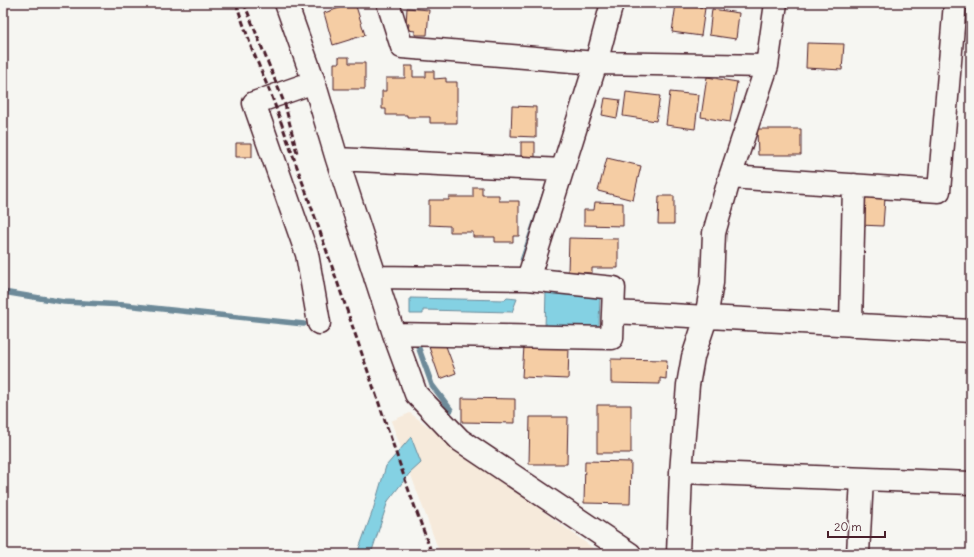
<svg xmlns="http://www.w3.org/2000/svg" width="974" height="557" viewBox="0 0 974 557" font-family="Delius,sans-serif">
<style>
.built{fill:#f6eadb}
.water{fill:#84d1e3;stroke:#6d8a99}
.lines{fill:none;stroke-linecap:round;stroke-linejoin:round}
.stream{stroke:#6d8a99;stroke-width:5.5}
.building{fill:#f5cda4;stroke:#4a1f2b}
.minor-casing{stroke:#4a1f2b;stroke-width:25}
.minor{stroke:#f6f6f2;stroke-width:22}
.rail{stroke:#4a1f2b;stroke-width:3;stroke-dasharray:6 3;stroke-linecap:butt}
</style>
<rect width="100%" height="100%" fill="#f6f6f2"/>
<filter id="ink" filterUnits="userSpaceOnUse"><feTurbulence type="fractalNoise" baseFrequency=".025" numOctaves="2"/><feDisplacementMap in="SourceGraphic" scale="8" xChannelSelector="R" yChannelSelector="G"/><feConvolveMatrix kernelMatrix="1 2 1 2 8 2 1 2 1" color-interpolation-filters="sRGB"/></filter>
<g filter="url(#ink)">
<!-- built -->
<path class="built" d="M410,413l191,141h-161l-49,-133z"/>
<!-- water -->
<path class="water" d="M546,183l7,1 -26,77 -7,-1z
M546,290l54,6 -1,29 -3,5 -51,-2z
M410,298l95,2 2,-2 10,1 -5,13 -89,-2v4h-13z
M411,437l10,26 -12,11 -21,27 -17,53h-14l16,-44 13,-44z"/>
<g class="lines">
<!-- stream -->
<path class="stream" d="M3,292l61,10 61,3 179,19
M418,346l14,39 19,25"/>
</g>
<!-- building -->
<path class="building" d="M355,3l10,32 -32,10 -9,-32z
M676,4l29,4 -4,28 -29,-4z
M407,8l22,2 -2,25h-12v-4l-7,-1 1,-6 -3,-1z
M712,9l27,4 -3,26 -27,-4z
M807,43l37,1 -2,26 -36,-2z
M339,57h10v6h16v26h-31v-26h5z
M405,66h8v11h13v-6h8v8l12,-1v4h11v41h-27v-6h-23v-2h-21v-6h-4v-18h4v-13h19z
M707,77l30,5 -7,40 -29,-5z
M626,92l34,4 -4,25 -33,-5z
M670,92l29,3 -4,34 -29,-4z
M605,98l15,2 -3,18 -15,-3z
M512,106l24,1v30l-25,-1z
M757,129h44v26h-43z
M521,142h14v15h-14z
M236,143h16v14h-16z
M607,158l34,8 -8,34 -35,-9z
M473,187h9v8h17v6h20v35h-6v6h-18v-5h-22v-5h-23v-6l-21,-1v-25h20v-3h24z
M659,196h15v28h-16z
M860,197l25,1 -2,28 -24,-1z
M595,202l28,1v23l-39,-1v-15h10z
M569,238l49,1v29h-26v5l-24,-1z
M444,341l12,32 -16,6 -11,-32z
M524,346l45,1 -1,32 -46,-2z
M611,359l56,1 -1,19 -6,-1v6l-49,-1z
M462,398l53,1v24l-53,-1z
M597,405h34v48h-34z
M530,417h38l-1,47h-38z
M585,461l46,1 -1,42 -46,-1z"/>
<g class="lines">
<!-- minor casing -->
<g class="minor-casing">
<path id="minor" d="M286,3l28,79 23,77 57,175 22,60 44,46 170,114
M388,3l14,44 194,16 171,3
M314,82l-60,21 53,151 12,69
M337,159l225,11
M730,177l209,14 16,-188
M375,277l153,2 86,9 -2,50 -218,-4
M528,279l68,-216 16,-60
M614,312l357,19
M851,325l3,-140
M681,472l290,11
M678,554l3,-82 7,-87 5,-28 13,-39 6,-35 2,-50 16,-56 37,-111 9,-63
M858,554l4,-75"/>
</g>
<!-- minor -->
<use href="#minor" class="minor"/>
<!-- rail -->
<path class="rail" d="M236,3l16,46 20,48 44,123 93,271 23,63
M244,3l41,102 12,48"/>
</g>
</g>
<!-- margin -->
<rect width="974" height="557" fill="none" stroke="#f6f6f2" stroke-width="16"/>
<rect x="8" y="8" width="958" height="541" fill="none" stroke="#4a1f2b" stroke-width="1.5" filter="url(#ink)"/>
<!-- scale -->
<path d="M828 531v6h57v-6" fill="none" stroke="#4a1f2b" stroke-width="2"/>
<text x="834" y="531" font-size="12" fill="#4a1f2b" stroke="#f6f6f2" stroke-width="3" paint-order="stroke">20 m</text>
</svg>
